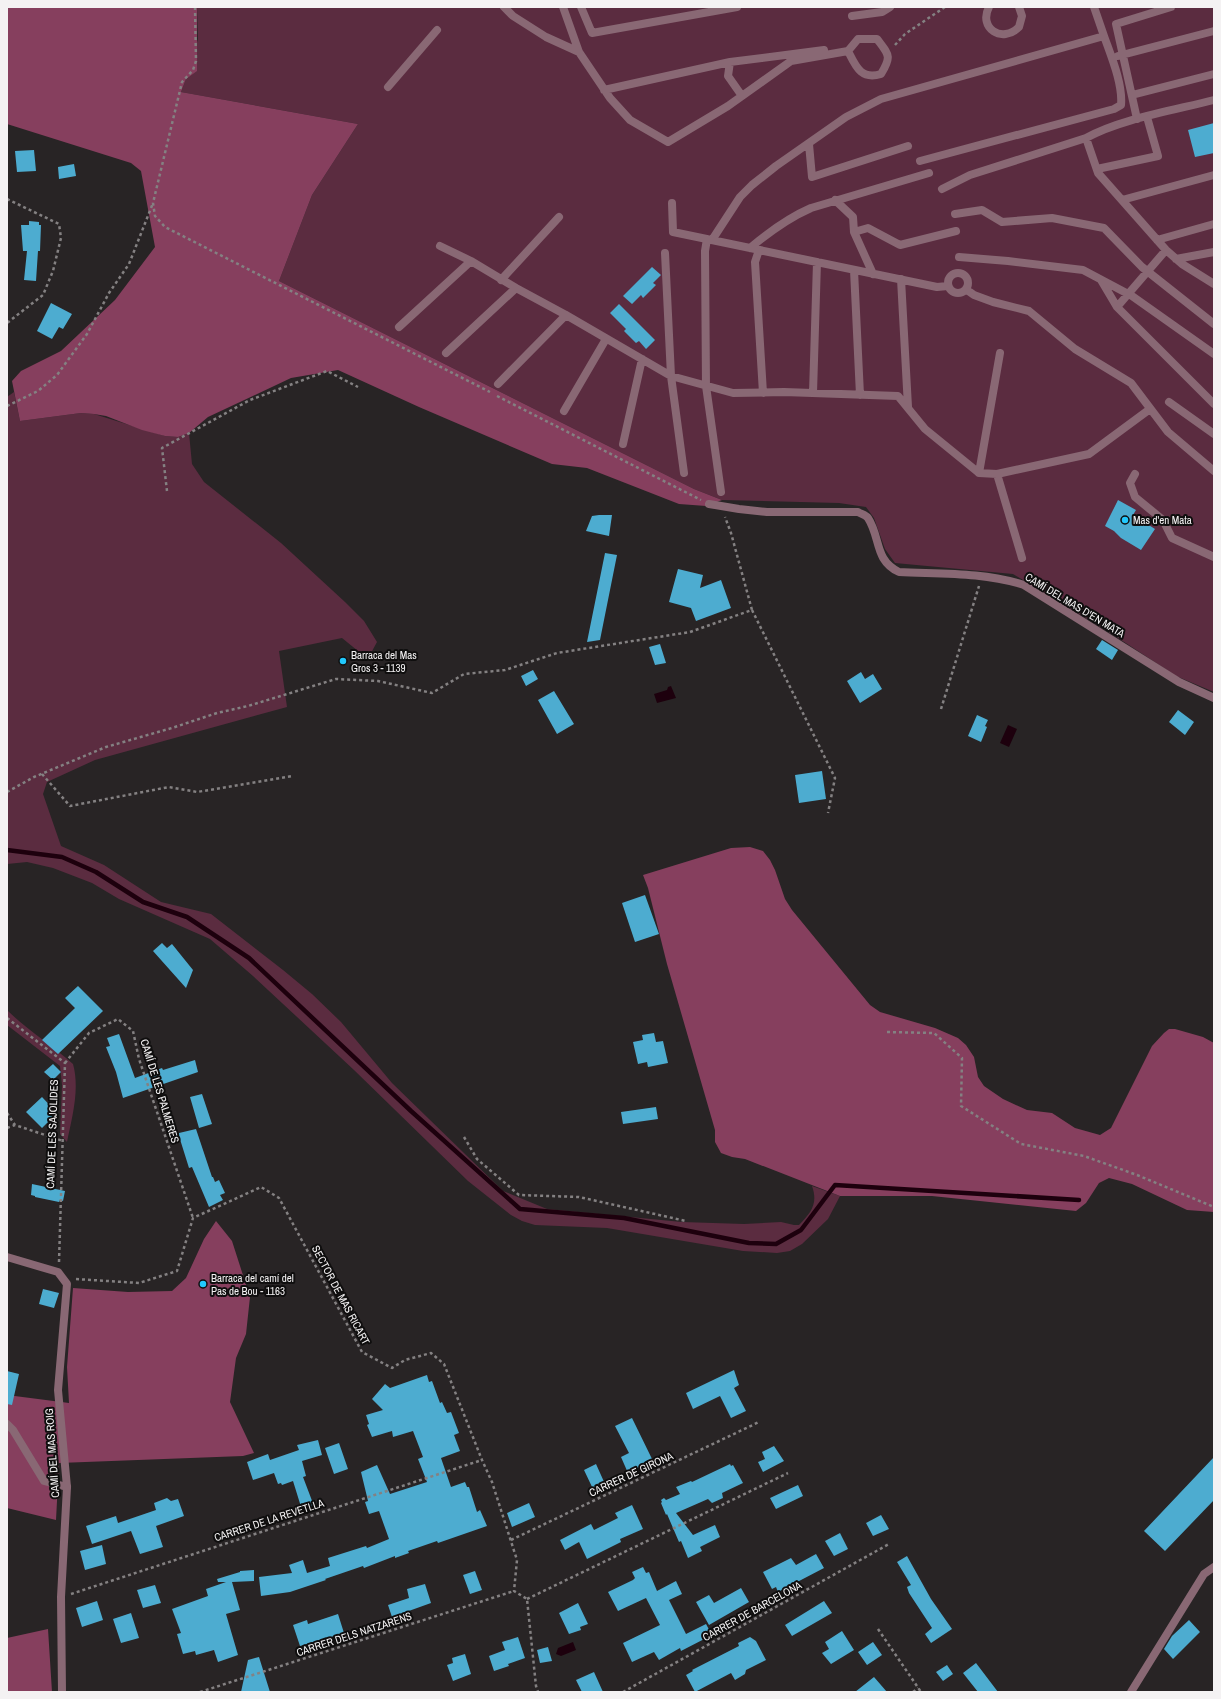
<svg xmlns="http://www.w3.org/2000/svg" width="1221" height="1699" viewBox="0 0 1221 1699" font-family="'Archivo Narrow',sans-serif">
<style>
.green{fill:#5b2c40}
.forest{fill:#863f5e}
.water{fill:#1d000d}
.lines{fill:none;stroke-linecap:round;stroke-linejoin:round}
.stream{stroke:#1d000d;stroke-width:4.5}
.building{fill:#4dacd0}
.path{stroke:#848182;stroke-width:2.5;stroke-dasharray:3 3;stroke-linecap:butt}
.service{stroke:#896874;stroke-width:8}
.minor{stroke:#896874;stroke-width:8}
.poi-dot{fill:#21c9fd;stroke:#0f0e0e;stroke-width:1.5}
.labels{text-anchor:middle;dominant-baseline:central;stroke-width:4;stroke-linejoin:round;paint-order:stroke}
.poi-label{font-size:11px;fill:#f4f2f3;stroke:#0f0e0e;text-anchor:start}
.street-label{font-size:11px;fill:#f4f2f3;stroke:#0f0e0e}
</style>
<rect width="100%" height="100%" fill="#282425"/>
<!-- green -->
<path class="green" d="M197,7h1017v685l-38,-16 -64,-42 -99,-60 -118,-11 -10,-14 -11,-31 -8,-11 -27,-4 -117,-3 -28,-11 -415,-208 33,-86 46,-71 -177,-32 5,-13 12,-40z
M14,392l6,29 61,-8 13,1 71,22 13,1 11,-4 3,31 12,18 77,61 64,59 19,19 13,21 -6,11 -13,-2 -16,-13 -63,13 8,56 -192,53 -48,22 -4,12 18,52 43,19 57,37 50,12 72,56 29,24 29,28 51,61 111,108 44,18 135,13 62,2 37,-2 13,3h5c13,-13 19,-22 13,-39l28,10 -12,23 -26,25 -12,7 -13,2 -34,-2 -136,-23 -72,-3 -13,-4 -11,-6 -43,-34 -114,-111 -101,-94 -43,-37 -91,-40 -27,-16 -39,-15 -26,-6 -20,2v-467z
M7,1010c20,20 45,35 66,54 7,25 -1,54 -6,78l-7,-8 2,-49 -2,-19 -53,-41z"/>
<!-- forest -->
<path class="forest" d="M7,7h190v64l-11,8 -5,13 177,32 -46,71 -33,86 415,208 28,11 -16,6 -27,-2 -92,-36 -35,-4 -133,-57 -81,-37 -47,8 -83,39 -19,16 -11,4 -13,-1 -23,-6 -36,-14 -12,-2 -13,-1 -61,8 -8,-40 9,-10 40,-20 54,-51 40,-53 -14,-76 -10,-8 -124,-39z
M750,847l13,4 7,9 5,10 10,29 7,11 78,95 10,7 55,16 23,10 8,7 8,12 4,20 6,9 19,13 24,11 25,3 23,15 25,7 11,-7 41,-82 12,-13 5,-4h6l28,8 11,6v169l-27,-2 -55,-26 -23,-6 -10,5 -13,20 -10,8 -144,-15h-92l-95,-37 -13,-2 -11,-4 -6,-11v-12l-48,-166 -19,-76 -5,-13 88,-27z
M216,1221l16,20 18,56 -4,37 -10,24 -6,44 24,51 -11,3 -184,7 -3,57 -49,-12v-113l62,8 -2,-36 6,-79 55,4 44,-1 14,-13 18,-39z
M48,1629l4,63h-45v-54z"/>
<!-- water -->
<path class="water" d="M671,686l5,12 -19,5 -3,-9 13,-4 1,-3z
M1008,725l9,4 -8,18 -9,-4z
M573,1642l3,8 -15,6 -5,-2 2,-6z"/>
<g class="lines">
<!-- stream -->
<path class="stream" d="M7,850l55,7 34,15 47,30 44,15 62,41 162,153 109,98 104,9 125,25 27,1 25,-14 34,-45 244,15"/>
</g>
<!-- building -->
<path class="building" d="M1214,123v30l-19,4 -7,-27z
M34,150l2,21 -19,1 -2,-21z
M74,164l2,12 -17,3 -1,-12z
M29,221l10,1v3h2l-1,26h-2l-2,30 -12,-1 3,-29h-4l-2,-26h8z
M652,267l9,8 -8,8 3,2 -13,13 -2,-3 -9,9 -9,-8z
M51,303l21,11 -9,15 -4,-2 -7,12 -15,-8z
M619,304l36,36 -9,9 -7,-8 -3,2 -12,-12 2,-2 -16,-16z
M1118,500l18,10 -3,5 22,14 -14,21 -20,-12 -7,-7 -9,-5z
M599,515h13l-3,21 -23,-5 6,-15z
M605,553l12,2 -17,85 -13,2z
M678,569l25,6 -3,13 21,-8 10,28 -35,13 -5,-13 -22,-6z
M1102,640l16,10 -6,10 -16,-11z
M660,644l6,19 -11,2 -6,-18z
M533,670l5,9 -12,7 -5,-10z
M861,672l4,7 8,-5 9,15 -22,14 -13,-22z
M554,691l20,33 -17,10 -19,-34z
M1178,710l16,12 -9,13 -16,-13z
M977,715l11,5 -3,6 2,1 -6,15 -13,-6z
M822,771l4,28 -27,4 -4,-28z
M645,895l14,39 -24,8 -13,-39z
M162,943l5,5 5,-4 21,26 -7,18 -33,-37z
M78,986l25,25 -45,43 -16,-14 33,-32 -10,-10z
M654,1033l2,9 7,-1 5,22 -20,4 -1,-5 -9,2 -5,-22 10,-2 -1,-5z
M119,1034l16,44 27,-10 1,2 32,-10 3,12 -75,26 -7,-26 -10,-25 4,-1 -3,-8z
M53,1064l8,8 -8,8 -9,-8z
M202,1094l10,30 -13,4 -9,-31z
M42,1097l15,16 -15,15 -16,-16z
M656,1107l2,12 -35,5 -2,-12z
M196,1129l16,48h1l2,5 4,-2 6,13 -5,2 3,5 -14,7 -17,-40 -3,1 -10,-32v-3z
M32,1184l33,7 -2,10 -3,-1 -1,2 -24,-5v-1l-4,-1z
M43,1289l16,4 -5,15 -15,-4z
M734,1370l5,15 -5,3 12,23 -15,7 -11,-22 -27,13 -7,-16z
M7,1371l12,3 -7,31 -5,-1z
M427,1375l2,7 3,-1 8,22 2,-1 5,11 4,-1 8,21 -5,2 6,16 -19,7 10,29 14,-5 2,5h2l8,25 3,-2 7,16 -49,17 -1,-2 -29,10 1,2 -14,5v-2l-31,12 -1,-2 -38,13 1,1 -36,12 -29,4 -2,-19 33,-4 -3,-8 14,-5 4,13 23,-7 -2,-8 38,-12 1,2 22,-9 -10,-28 -10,3 -4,-12 3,-1 -7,-29 16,-7 13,29 37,-12 -9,-23 5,-2 -10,-26 -20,6 -1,-6 -20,6 -5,-12 2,-1 -3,-9 17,-5 -11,-11 13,-15 5,4z
M632,1418l21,43 -25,12 -7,-16 8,-4 -14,-27z
M318,1440l4,15 -20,6 4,15 -3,1 11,29 -12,4 -9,-29 -11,4 -1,-2 -3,1 -4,-11 -21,7 -6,-18 21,-8 2,6 29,-10 -2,-5z
M339,1443l9,26 -14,5 -9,-26z
M774,1446l10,15 -21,11 -5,-10 7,-3 -3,-7z
M1214,1457v43l-49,51 -21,-20z
M596,1464l9,20 -12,5 -9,-19z
M730,1464l1,2 2,-1 10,18 -21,10 1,5 -11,5 -4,-4 -32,14 17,22 22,-10 5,12 -20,10 2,4 -14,7 -7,-17 -2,1 -12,-28 -1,1 -5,-12 1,-1 -1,-2 3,-2 2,2 14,-6 -4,-7 15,-6 1,1z
M798,1485l5,11 -27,13 -6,-11z
M167,1498l4,3 7,-2 6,17 -28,10 7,21 -23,7 -9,-23 -39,13 -6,-18 30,-10 2,7 38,-13 -2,-7z
M529,1503l6,14 -23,10 -5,-14z
M632,1505l11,24 -23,10 1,3 -34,17 -8,-17 -14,8 -5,-10 31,-16 3,6 24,-12 -3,-5z
M881,1515l8,14 -16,7 -7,-13z
M840,1533l8,16 -14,7 -9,-15z
M102,1545l4,19 -21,6 -5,-19z
M816,1554l8,14 -46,24 -2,-5 -4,2 -9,-17 28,-14 5,7z
M907,1556l24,43 21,30 -21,14 -6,-9 7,-6 -23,-35 -2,-6 4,-2 -14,-23z
M643,1567l3,6 3,-1 8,19 19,-10 6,13 -13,6 17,34 20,-10 6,11 -31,16 -1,-3 -21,12 -5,-8 -22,10 -9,-19 37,-18 -14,-27 -28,13 -10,-19 25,-12 2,-2 -3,-6z
M254,1570v11l-22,1 8,28 -14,4 12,41 -20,7 -4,-12 -18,5 -1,-4 -12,3 -6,-20 4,-1 -9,-24 36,-13 -2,-7 20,-7h-8l-1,-3 23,-7v-1z
M475,1571l7,19 -12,4 -7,-19z
M425,1584l6,19 -39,14 -4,-12 21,-7 -2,-9z
M155,1585l6,18 -18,5 -6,-18z
M741,1588l8,14 -40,23 -13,-23 13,-7 5,8z
M97,1601l6,19 -21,7 -6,-19z
M824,1601l8,12 -40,23 -7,-11z
M578,1603l10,21 -8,3 1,3 -12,4 -10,-21z
M131,1613l8,25 -18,5 -8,-24z
M338,1614l6,19 -44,13 -7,-21 14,-5 1,4z
M1189,1620l11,12 -27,27 -9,-10 8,-13z
M842,1631l12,19 -23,14 -9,-11 7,-4 -4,-7z
M518,1637l7,21 -17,6 1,2 -15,5 -5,-15 16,-6 -3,-8z
M750,1637l6,4 10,19 -20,10 -1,4 -10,6 -4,-7 -36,19 -9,-17 7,-4 -1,-1 47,-24 -1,-3z
M873,1642l9,13 -15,10 -9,-13z
M548,1647l4,14 -12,2 -3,-13z
M465,1654l6,20 -18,7 -6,-16 6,-2 -1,-5z
M259,1657l11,35h-29l7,-32z
M976,1663l22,29h-20l-15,-19z
M947,1665l6,9 -10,7 -7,-9z
M594,1672l9,20h-21l-6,-12z
M874,1677l13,15h-32z"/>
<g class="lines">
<!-- path -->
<path class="path" d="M195,7l1,54 -3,9 -11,12 -29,121 2,13 10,11 325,165
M895,45l10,-11 40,-27
M7,199l52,25 2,14 -8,33 -10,24 -36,28
M497,396l204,104
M7,406l31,-15 19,-16 30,-41 22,-41 20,-29 24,-61
M167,491l-5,-43 88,-48 77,-29 31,16
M752,610l83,168 -7,35
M941,709l38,-123
M42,774l28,32 99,-19 28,5 96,-16
M7,792l27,-15 72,-30 66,-19 45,-15 31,-7 88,-27 42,2 54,12 32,-19 41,-4 52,-17 133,-21 62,-22 -21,-77 -6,-16
M7,1018l58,45
M887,1032l47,1 28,25 -1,48 60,38 63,12 53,19 77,32
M65,1063l24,-30 29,-14 15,12 6,28 54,159
M7,1113l8,12
M7,1128l8,-3 48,16
M464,1137l13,22 42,36 60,2 107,24
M59,1262l6,-199
M76,1279l63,4 38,-12 16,-53 68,-31 18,11 83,154 30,16 13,-8 26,-7 13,11 38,96 10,22 25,78 -3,31 13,8 9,87 2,6
M511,1540l248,-118
M71,1594l411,-134
M527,1599l261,-126
M878,1629l43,63
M200,1692l314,-101
M623,1692l266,-148
M913,1692l5,-4"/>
<!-- service -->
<path class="service" d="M504,7l9,9 33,21 33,15 31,46 20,22 38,22 60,-36 63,-45 57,-10
M563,7l16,45
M581,7l11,26 145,-26
M989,7c-11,21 13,37 30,20l3,-11 -3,-9
M1094,7l10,29
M852,16l30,-4 8,-5
M858,39h19c12,16 15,17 4,35 -20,6 -25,-7 -33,-23z
M1118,56l96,-25
M388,87l49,-57
M604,90l126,-28
M1132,95l82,-21
M742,96l-14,-20 2,-14 94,-12
M1137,119l-21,-95 55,-17
M1086,138l12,35 68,77 16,14 32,20
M809,144l3,33 96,-31
M1097,169l61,-13 -11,-39
M942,189l28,-14 116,-37c34,-19 89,-28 128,-38
M835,200l18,17 1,15 19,42
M1122,200l92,-25
M672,203l1,29 264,55 11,-1
M955,214l27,-4 20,12 50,-4 52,10 38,39 72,57
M854,232l14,-4 32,17 56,-14
M707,239l-2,12 1,135 15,106
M712,240l28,-43 12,-12 24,-19 70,-49 35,-18 223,-63c7,20 19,48 17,69l-7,4 -194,52
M1157,240l57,-16
M440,246l31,15 45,27 50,27 105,61 62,17 51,-1 114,4 27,33 54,44 18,1 92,-20 61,-45
M750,248c19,-16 38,-30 61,-40l118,-35
M759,250l-4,12 8,131
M665,253l6,123 13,97
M959,257l49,4 75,9 49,26 82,58
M1176,259l38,-7
M854,270l6,125
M948 283a10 10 0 1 1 20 0a10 10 0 1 1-20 0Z
M901,279l7,128
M501,280l58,-63
M1101,280l16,27 97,97
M967,290l7,5 19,7 36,9 46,38 56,34 37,49 46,39
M1117,307l49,-57
M399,327l72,-66
M446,353l70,-65
M498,384l68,-69
M813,393l4,-131
M1169,402l45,32
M564,411l42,-72
M623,444l19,-85
M979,473l21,-120
M997,474l25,84
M1135,474l-5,9 5,14 28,23 9,18 42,19
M7,1424l6,6 31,51 23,6"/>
<!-- minor -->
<path class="minor" d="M709,504l30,5 28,3h91c3,2 8,3 10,6 13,20 6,42 31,54 42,2 85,0 125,13l155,97 35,16
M7,1257l51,15 9,12 -9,106 9,97 -6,110 1,95
M1131,1692l73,-118 10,-7"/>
</g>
<!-- markers -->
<g class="poi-dot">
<circle cx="1125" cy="520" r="4"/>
<circle cx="343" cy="661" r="4"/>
<circle cx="203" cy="1284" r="4"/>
</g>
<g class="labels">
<!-- poi labels -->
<g class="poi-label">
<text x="1133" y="520">Mas d'en Mata</text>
<text x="351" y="655">Barraca del Mas<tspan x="351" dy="13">Gros 3 - 1139</tspan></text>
<text x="211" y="1278">Barraca del camí del<tspan x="211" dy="13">Pas de Bou - 1163</tspan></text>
</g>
<!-- street labels -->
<g class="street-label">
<text transform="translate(1075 605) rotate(31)">CAMÍ DEL MAS D'EN MATA</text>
<text transform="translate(160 1091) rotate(73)">CAMÍ DE LES PALMERES</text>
<text transform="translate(52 1134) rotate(-88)">CAMÍ DE LES SAJOLIDES</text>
<text transform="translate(341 1295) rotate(62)">SECTOR DE MAS RICART</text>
<text transform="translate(52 1453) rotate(-94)">CAMÍ DEL MAS ROIG</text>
<text transform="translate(631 1474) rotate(-25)">CARRER DE GIRONA</text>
<text transform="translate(269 1520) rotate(-18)">CARRER DE LA REVETLLA</text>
<text transform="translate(752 1611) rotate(-29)">CARRER DE BARCELONA</text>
<text transform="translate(354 1634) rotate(-18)">CARRER DELS NATZARENS</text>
</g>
</g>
<!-- border -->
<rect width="1221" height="1699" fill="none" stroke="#f4f2f3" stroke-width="16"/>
</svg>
